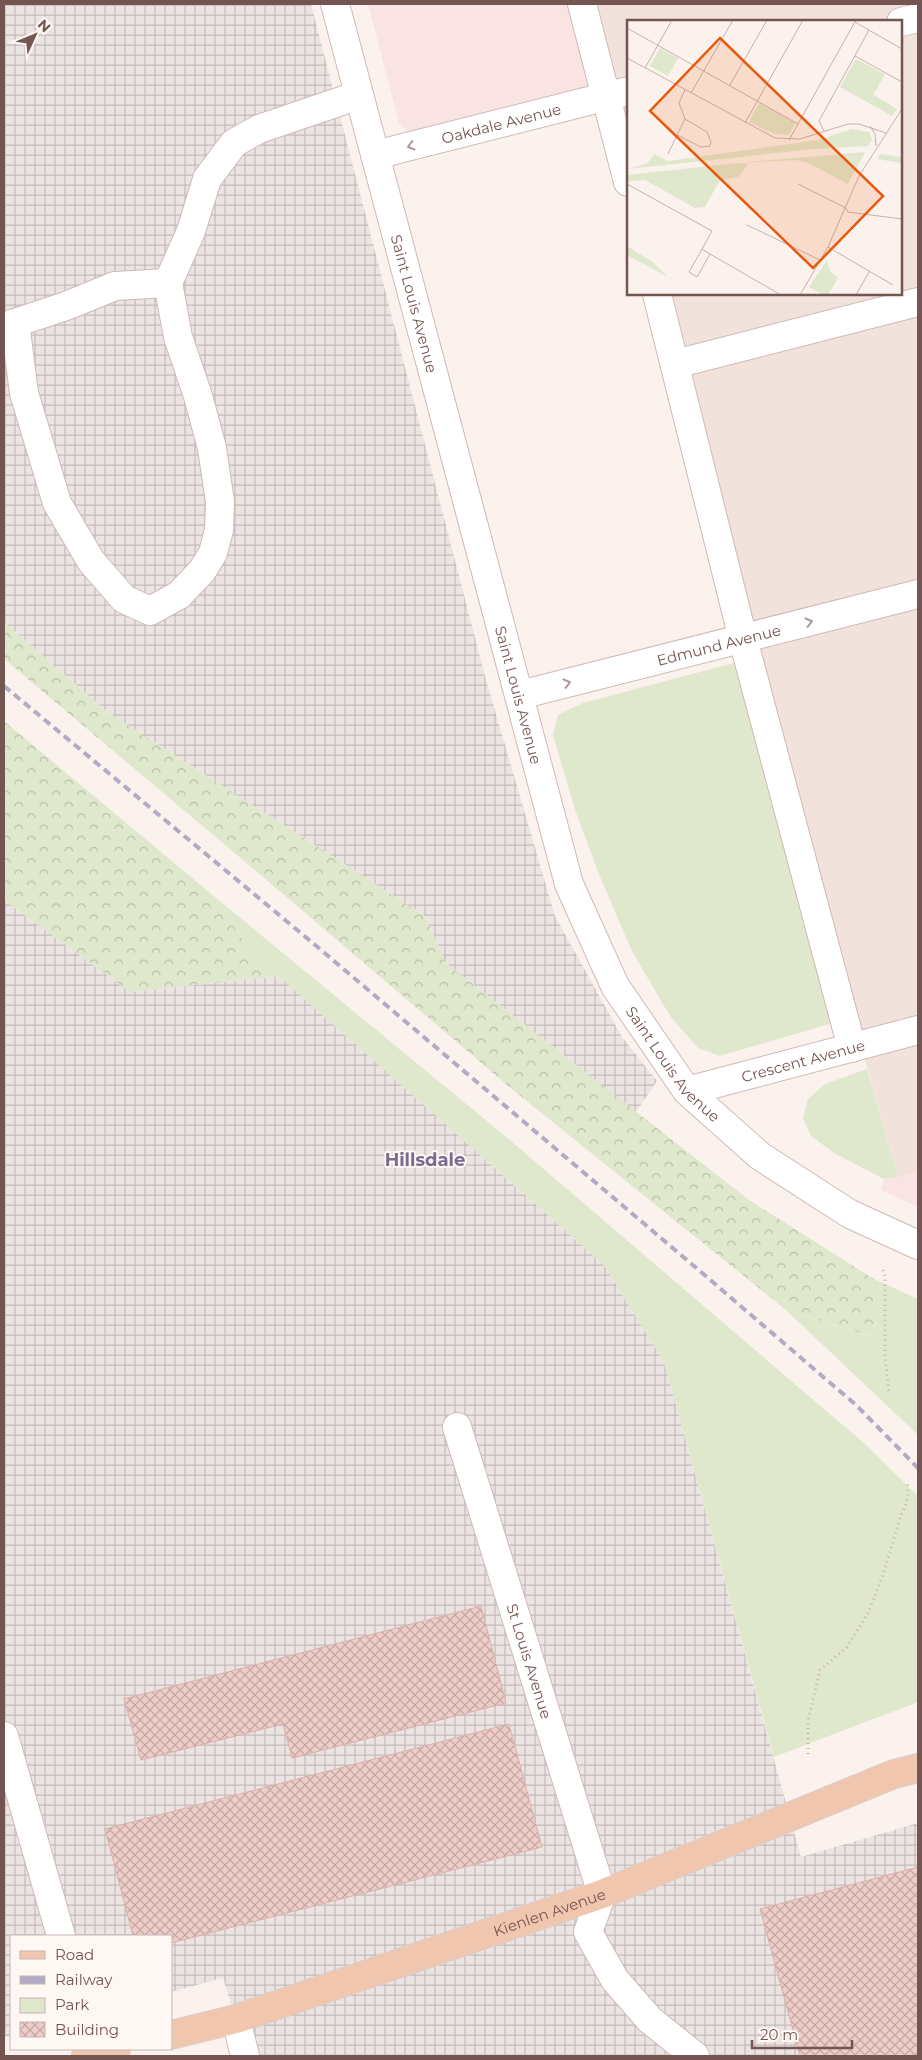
<svg xmlns="http://www.w3.org/2000/svg" width="922" height="2060" viewBox="0 0 922 2060" font-family="Montserrat,sans-serif">
<style>
.residential{fill:#f2e2dc}
.commercial{fill:#fae3e3}
.industrial{fill:url(#industrial-grid)}
.green{fill:#dfe8cc}
.forest{fill:url(#forest-crowns)}
.building{fill:url(#building-cross-hatch);stroke:#deb0aa}
.lines{fill:none;stroke-linecap:round;stroke-linejoin:round}
.minor-casing{stroke:#cfbab6;stroke-width:30}
.major-casing{stroke:#d8cfcf;stroke-width:30}
.path{stroke:#d3afaa;stroke-width:3;stroke-dasharray:1 4;stroke-linecap:butt}
.minor{stroke:#fff;stroke-width:28}
.major{stroke:#f1c6ae;stroke-width:28}
.rail{stroke:#b2abc5;stroke-width:4;stroke-dasharray:8 5;stroke-linecap:butt}
.oneway{stroke:#ac9997}
.labels{text-anchor:middle;dominant-baseline:central;stroke-width:4;stroke-linejoin:round;paint-order:stroke}
.street-label{font-size:15px;fill:#755552;stroke:#fef7f4}
.quarter-label{font-size:18px;font-weight:bold;fill:#796a8f;stroke:#fef7f4}
.inset-road{fill:none;stroke:#c5b3af;stroke-width:1}
.view{fill:#e8590c;fill-opacity:0.15;stroke:#e8590c;stroke-width:2.5}
.inset-edge{fill:none;stroke:#755552;stroke-width:2.5}
</style>
<defs>
<pattern id="industrial-grid" width="8" height="8" patternUnits="userSpaceOnUse" patternTransform="scale(1.25)"><rect width="8" height="8" fill="#ebe4e2"/><path d="M0 4h8M4 0v8" fill="none" stroke="#c3bcba"/></pattern>
<pattern id="forest-crowns" width="20" height="18" patternUnits="userSpaceOnUse" patternTransform="scale(1.25)"><rect width="20" height="18" fill="#dfe8cc"/><path d="M2 6a3 3 0 1 1 6 0M12 15a3 3 0 1 1 6 0" fill="none" stroke="#b9bfa8"/></pattern>
<pattern id="building-cross-hatch" width="8" height="8" patternUnits="userSpaceOnUse" patternTransform="scale(1.25)"><rect width="8" height="8" fill="#eecdc8"/><path d="M0 0l8 8M0 8l8-8" fill="none" stroke="#c5a9a5"/></pattern>
</defs>
<rect width="100%" height="100%" fill="#fbf2ed"/>
<!-- residential -->
<path class="residential" d="M592,4h326v1168l-20,5 -79,-281 -154,-602h236v-273h-273v127z"/>
<!-- commercial -->
<path class="commercial" d="M368,4h200l23,84 -181,45 -11,-10z
M918,1172v35l-37,-17 3,-11z"/>
<!-- industrial -->
<path class="industrial" d="M4,4h307l175,676 69,236 67,121 35,44 -21,31 -190,-149 -21,-47 -319,-205 -102,-89z
M4,900l126,92 149,-16 325,289 60,97 137,495 117,-34v233h-673l-9,-37 -13,-41 -52,14v-56h-160v100l-7,1z"/>
<!-- green -->
<path class="green" d="M741,661l95,361 -116,34 -22,-8 -28,-32 -38,-65 -32,-74 -25,-67 -22,-75 5,-20 25,-12z
M215,897l290,239 360,308 53,52v206l-144,55 -110,-395 -60,-97 -355,-315z
M867,1069l31,108 -14,2 -50,-26 -23,-17 -8,-18 5,-19 17,-15z
M874,1279l44,20v136l-132,-125 86,27z"/>
<!-- forest -->
<path class="forest" d="M4,622l102,89 319,205 21,47 303,237 125,79 -1,58 -87,-27 -273,-220 -257,-219 -252,-212z
M4,721l211,176 34,53 30,26 -149,16 -126,-92z"/>
<!-- building -->
<path class="building" d="M481,1606l25,97 -214,55 -9,-34 -142,36 -17,-61z
M509,1724l33,123 -371,96v-7h-38l-28,-107z
M918,1867v189h-118l-40,-147z"/>
<g class="lines">
<!-- minor casing -->
<g class="minor-casing">
<g id="minor">
<path id="s1" d="M335,4l234,880 46,102 72,105 73,65 90,58 68,31"/>
<path d="M582,4l46,178"/>
<path d="M901,22l17,-4"/>
<path id="s2" d="M375,155l253,-64"/>
<path d="M657,294l86,345 109,409"/>
<path d="M15,323l51,-17 49,-20 53,-3"/>
<path d="M4,327l11,-4 9,70 33,110 34,58 33,38 26,12 29,-16 23,-24 11,-18 6,-23 1,-28 -8,-54 -14,-52 -20,-59 -10,-54 23,-52 16,-52 27,-36 25,-14 100,-34"/>
<path d="M675,364l243,-62"/>
<path id="s3" d="M520,695l398,-101"/>
<path id="s4" d="M687,1091l231,-61"/>
<path id="s5" d="M457,1427l145,467 -14,38 27,48 35,40 45,36"/>
<path d="M4,1736l57,200"/>
<path d="M236,2019l9,37"/>
</g>
</g>
<!-- major casing -->
<g class="major-casing">
<g id="major">
<path id="s6" d="M171,2035l65,-16 366,-125 292,-120 24,-6"/>
<path d="M86,2056l30,-7"/>
</g>
</g>
<!-- path -->
<path class="path" d="M883,1270l2,6v79l4,38
M808,1754v-33l12,-51 27,-23 21,-34 15,-38 18,-60c6,-11 9,-20 6,-33"/>
<!-- minor -->
<use href="#minor" class="minor"/>
<!-- major -->
<use href="#major" class="major"/>
<!-- rail -->
<path class="rail" d="M4,686l310,258 380,322 162,139 62,63"/>
</g>
<!-- one-way arrows -->
<defs><path id="oneway-chevron" d="M-2-3.5L2.5 0L-2 3.5" fill="none" stroke-width="1.6" stroke-linecap="round" stroke-linejoin="round" transform="scale(1.25)"/></defs>
<g class="oneway">
<use href="#oneway-chevron" transform="translate(411 146) rotate(166)"/>
<use href="#oneway-chevron" transform="translate(809 622) rotate(-14)"/>
<use href="#oneway-chevron" transform="translate(567 683) rotate(-14)"/>
</g>
<g class="labels">
<!-- street labels -->
<g class="street-label">
<text stroke="none"><textPath href="#s2" startOffset="130">Oakdale Avenue</textPath></text>
<text stroke="none"><textPath href="#s1" startOffset="310">Saint Louis Avenue</textPath></text>
<text stroke="none"><textPath href="#s3" startOffset="205">Edmund Avenue</textPath></text>
<text stroke="none"><textPath href="#s1" startOffset="715">Saint Louis Avenue</textPath></text>
<text stroke="none"><textPath href="#s4" startOffset="120">Crescent Avenue</textPath></text>
<text stroke="none"><textPath href="#s1" startOffset="1120">Saint Louis Avenue</textPath></text>
<text stroke="none"><textPath href="#s5" startOffset="245">St Louis Avenue</textPath></text>
<text stroke="none"><textPath href="#s6" startOffset="398">Kienlen Avenue</textPath></text>
</g>
<!-- quarter labels -->
<g class="quarter-label">
<text x="425" y="1160">Hillsdale</text>
</g>
</g>
<!-- overview -->
<g transform="translate(627 20)">
<rect width="275" height="275" fill="#fbf2ed"/>
<path d="M33,28l18,10 -10,18 -18,-10zM229,39l29,15 -10,18 -24,-25zM132,83l36,20 -6,12 -15,-1 -25,-12zM225,109l17,3 3,8 -4,6 -54,3 8,-5 -4,-4zM238,132l-17,32 -40,-21 -12,-3 -59,3zM27,134l14,7 -2,4 -39,4 21,-6zM200,240l3,11 8,7 -10,17h-5l-14,-8z" fill="#dfe8cc"/>
<path d="M224,47l21,11 2,17 23,14 -5,7 -52,-29zM191,120l4,4 -8,5 -148,16 2,-4zM253,134l22,3v6l-25,-4zM110,143l11,1 -10,13 -18,3 -15,27 -10,1 -50,-28 -18,1v-6zM0,226l26,16 15,15 -41,-22z" fill="#dfe8cc"/>
<path class="inset-road" d="M228,2l47,27M0,8l171,96M228,36l47,26M0,38l148,80 25,1 48,-15h11l27,9M18,48l27,-48M103,65l37,-65M64,73l42,-73M118,103l58,-103M243,106l5,8 1,12M197,111l-5,-10 50,-91M50,115l8,-16M162,120l67,-120M41,134l9,-19 24,12 9,-1 1,-4 -4,-10 -22,-13 -6,-16 6,-13M0,164l85,47 -10,18M171,164l48,24 2,4 54,7M120,205l73,35M201,227l65,38M83,234l-13,23 -8,-5 13,-23 8,5 71,41M173,275l28,-48 31,-71 43,-67M229,275l13,-23"/>
<path class="view" d="M93,18l163,158 -70,72 -163,-157z"/>
<rect width="275" height="275" class="inset-edge"/>
</g>
<!-- border -->
<rect width="922" height="2060" fill="none" stroke="#755552" stroke-width="10"/>
<!-- legend -->
<rect x="10" y="1935" width="162" height="115" fill="#fef7f4" stroke="#c7b6b3"/>
<rect x="20" y="1951" width="25" height="8" fill="#f1c6ae" stroke="#c7b6b3"/>
<text x="55" y="1960" font-size="15" fill="#755552">Road</text>
<rect x="20" y="1976" width="25" height="8" fill="#b2abc5" stroke="#c7b6b3"/>
<text x="55" y="1985" font-size="15" fill="#755552">Railway</text>
<rect x="20" y="1998" width="25" height="15" fill="#dfe8cc" stroke="#c7b6b3"/>
<text x="55" y="2010" font-size="15" fill="#755552">Park</text>
<rect x="20" y="2022" width="25" height="15" fill="url(#building-cross-hatch)" stroke="#c7b6b3"/>
<text x="55" y="2035" font-size="15" fill="#755552">Building</text>
<!-- north arrow -->
<g transform="translate(35 35) rotate(46)" stroke="#fef7f4" stroke-width="4" paint-order="stroke">
<path d="M0-4L9 19L0 12L-9 19Z" fill="#755552"/>
<text y="-8" font-size="14" font-weight="bold" text-anchor="middle" fill="#755552">N</text>
</g>
<!-- scale -->
<path d="M752 2040v8h100v-8" fill="none" stroke="#755552" stroke-width="2.5"/>
<text x="760" y="2040" font-size="15" fill="#755552" stroke="#fef7f4" stroke-width="4" paint-order="stroke">20 m</text>
</svg>
